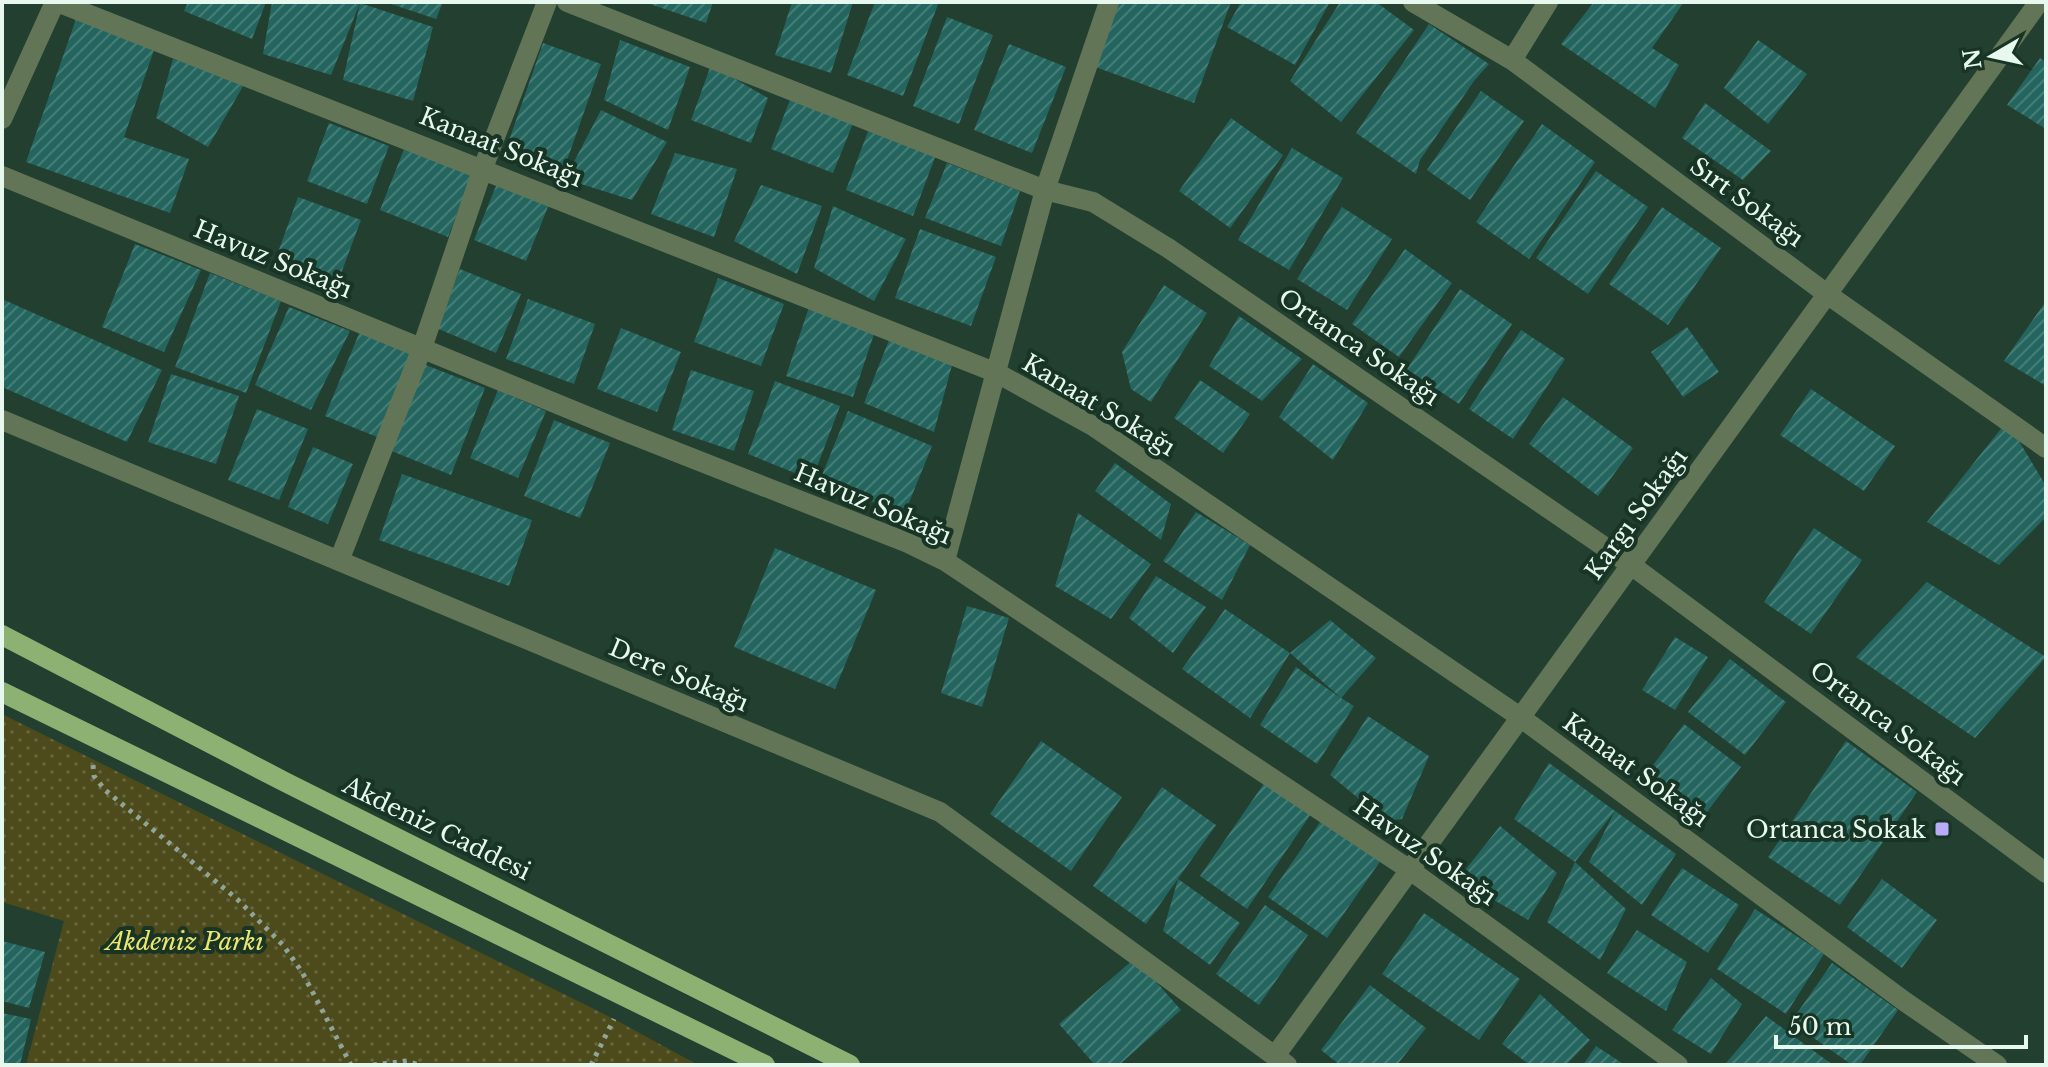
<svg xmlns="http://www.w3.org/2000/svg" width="2048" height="1067" viewBox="0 0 2048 1067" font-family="'Libre Baskerville',serif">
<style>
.park{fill:url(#park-dots)}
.building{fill:url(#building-hatch)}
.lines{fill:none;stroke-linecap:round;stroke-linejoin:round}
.path{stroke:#8ea598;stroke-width:5;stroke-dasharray:4 6;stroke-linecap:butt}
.minor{stroke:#637557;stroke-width:20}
.major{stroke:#8db173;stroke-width:20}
.poi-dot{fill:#b8abf7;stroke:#183425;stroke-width:3}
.labels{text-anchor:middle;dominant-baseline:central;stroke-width:8;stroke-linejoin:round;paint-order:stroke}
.street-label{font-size:24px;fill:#e7f8ee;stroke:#183425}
.poi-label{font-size:24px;fill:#e7f8ee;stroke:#183425;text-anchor:end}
.park-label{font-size:24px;font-style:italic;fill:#ede76f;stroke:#183425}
</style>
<defs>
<pattern id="park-dots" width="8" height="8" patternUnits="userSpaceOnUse" patternTransform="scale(2)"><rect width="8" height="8" fill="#4d4a1c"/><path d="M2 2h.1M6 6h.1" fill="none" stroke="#67653d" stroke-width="1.8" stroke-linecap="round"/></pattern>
<pattern id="building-hatch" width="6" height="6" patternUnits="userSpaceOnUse" patternTransform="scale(2)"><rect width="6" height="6" fill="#24665f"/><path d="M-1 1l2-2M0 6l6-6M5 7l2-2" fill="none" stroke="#447d76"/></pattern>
</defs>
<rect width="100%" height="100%" fill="#223f2f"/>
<!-- park -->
<path class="park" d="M2,714l612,305 84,46h-672l38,-144 -62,-19z"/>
<!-- building -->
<path class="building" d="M188,2h78l-14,37 -68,-28z
M272,2l88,1 -29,72 -68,-21z
M385,2h58l-7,17z
M644,2h69l-7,21z
M792,2h61l-22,71 -56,-18z
M875,2h64l-36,94 -56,-21z
M1113,2h118l-37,101 -104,-38z
M1241,2h89l-35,63 -68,-38z
M1340,2h36l38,28 -73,92 -51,-41z
M1594,2h90l-32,46 27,17 -24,43 -94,-64z
M360,3l73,24 -20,74 -70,-21z
M947,17l46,18 -34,89 -46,-18z
M76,19l79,28 -31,90 65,22 -19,54 -144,-51z
M1429,24l60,40 -15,17 -54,79 -4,14 -60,-41z
M620,40l70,27 -22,63 -64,-30z
M1758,40l49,34 -39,50 -44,-36z
M543,43l58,21 -36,102 -58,-20z
M1009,44l57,23 -34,86 -58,-23z
M2040,58l6,4v67l-39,-24z
M173,59l73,22 -38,66 -52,-29z
M711,65l57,33 -17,45 -60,-23z
M1481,91l43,30 -54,79 -43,-30z
M793,92l63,24 -23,57 -62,-24z
M1705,103l66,48 -28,29 -61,-42z
M601,110l66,32 -35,58 -67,-21z
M1231,118l52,37 -53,73 -51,-37z
M329,123l60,23 -22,58 -60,-23z
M1542,124l53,38 -66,97 -53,-37z
M870,126l67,26 -24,64 -67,-26z
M406,144l68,27 -26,66 -68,-27z
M1292,148l51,30 -54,92 -51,-30z
M675,153l62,16 -23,68 -63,-23z
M947,163l73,28 -19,55 -76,-28z
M1596,171l52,36 -60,87 -52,-36z
M498,181l52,21 -24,59 -52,-21z
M761,185l61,21 -25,68 -63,-33z
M298,197l63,23 -22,59 -62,-24z
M833,206l73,33 -32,62 -60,-33z
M1342,207l50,32 -45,71 -50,-31z
M1662,207l59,41 -53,77 -59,-41z
M920,229l76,28 -25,69 -76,-28z
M135,244l66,26 -37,82 -62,-25z
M1405,249l47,34 -53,74 -47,-33z
M460,269l61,25 -25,59 -60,-25z
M210,273l71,28 -35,92 -71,-26z
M718,278l66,26 -23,62 -67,-24z
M1164,285l43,28 -56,89 -20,-13 -9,-37z
M1460,289l52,35 -53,80 -52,-35z
M2,299l160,71 -35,72 -125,-55z
M528,299l67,25 -21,60 -68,-25z
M2046,301v85l-42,-25z
M289,307l61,24 -39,79 -56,-25z
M809,307l65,27 -21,63 -67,-21z
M1239,316l63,43 -40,42 -53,-35z
M1687,327l32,45 -36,25 -32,-45z
M621,328l60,24 -24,60 -60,-23z
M1521,330l44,29 -52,80 -44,-30z
M360,331l57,23 -35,85 -57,-23z
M889,340l63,25 -18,67 -70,-29z
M423,364l62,24 -34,87 -62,-25z
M1313,364l55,39 -35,57 -54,-43z
M691,370l63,21 -20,60 -62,-21z
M171,374l68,22 -23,68 -68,-22z
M1200,380l50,34 -27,39 -49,-35z
M775,381l65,25 -28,74 -64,-26z
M1811,389l84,57 -31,45 -84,-56z
M498,390l48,21 -28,67 -48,-20z
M1563,397l70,51 -35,48 -69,-52z
M257,409l51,20 -29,71 -51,-20z
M848,411l84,35 -28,69 -84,-35z
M554,420l56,23 -30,75 -56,-22z
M2007,421l39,65v31l-47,48 -72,-43z
M313,447l40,17 -25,60 -40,-17z
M1115,463l56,41 -10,36 -66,-49z
M402,474l130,46 -23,66 -130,-46z
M1196,512l54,33 -28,55 -59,-39z
M1078,513l73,51 -40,55 -56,-33z
M1814,528l48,32 -51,74 -47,-32z
M775,548l101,42 -41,99 -101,-42z
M1156,576l50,31 -33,46 -44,-35z
M1927,582l119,75 -71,81 -119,-81z
M967,606l42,12 -27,89 -41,-14z
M1225,609l65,44 -40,65 -68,-49z
M1330,620l46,38 -35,40 13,8 -37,58 -57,-39 36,-58 45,31 -51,-45z
M1675,637l33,20 -33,53 -33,-20z
M1730,659l56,43 -41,53 -57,-43z
M1368,716l61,40 -27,63 -16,2 -56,-46z
M1684,724l57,43 -37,49 -57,-43z
M1041,741l81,56 -51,74 -81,-57z
M1846,741l71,51 -77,113 -72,-48z
M1549,763l66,48 -40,51 -61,-43z
M1265,782l46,32 -64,95 -47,-33z
M1162,787l54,38 -70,99 -53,-38z
M1615,811l61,43 -34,51 -53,-43z
M1323,818l58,42 -54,78 -59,-41z
M1500,826l57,47 -29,47 -70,-41z
M1575,862l51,47 -26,51 -53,-38z
M1682,868l57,37 -31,48 -57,-38z
M1178,879l62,44 -30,42 -47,-34z
M1882,879l55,41 -35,48 -55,-41z
M1265,905l43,30 -49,70 -43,-31z
M1755,909l69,45 -38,60 -69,-45z
M1424,913l96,66 -41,61 -97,-66z
M1637,930l50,32 -21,49 -59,-38z
M2,941l43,11 -16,56 -27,-7z
M1135,958l46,52 -62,55h-24l-36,-41z
M1832,963l66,47 -38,55h-8l-61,-43z
M1711,978l31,26 -31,50 -39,-24z
M1370,985l56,43 -29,37h-57l-19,-15z
M1540,994l50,46 -24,25h-36l-28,-21z
M2,1013l29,6 -11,46h-18z
M1766,1016l67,49h-104l-3,-2z
M1596,1046l29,19h-42z"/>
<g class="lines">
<!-- path -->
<path class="path" d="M93,765l1,11 11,14 132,109 46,46 19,27 49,93
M373,1065l34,-4 12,4
M591,1065l23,-46"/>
<!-- minor -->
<path class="minor" d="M57,2l940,371 96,53 427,291 384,284 93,64
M567,2l478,188 48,12 75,46 463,317 415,308
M1413,2l99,58 315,234 219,154
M1512,60l36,-58
M2,119l53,-117
M2,176l621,255 285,112 37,18 465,309 268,195
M2,420l938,392 347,253
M339,561l83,-213 61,-180 64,-166
M945,561l100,-371 64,-188
M1275,1056l764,-1054"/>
<!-- major -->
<path class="major" d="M2,635l283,147 565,283
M2,692l763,373"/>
</g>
<!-- markers -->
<rect class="poi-dot" x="1934" y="821" width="16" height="16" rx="4"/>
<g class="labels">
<!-- street labels -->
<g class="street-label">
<text transform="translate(501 147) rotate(22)">Kanaat Sokağı</text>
<text transform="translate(1747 202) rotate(36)">Sırt Sokağı</text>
<text transform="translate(273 259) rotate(22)">Havuz Sokağı</text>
<text transform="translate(1359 347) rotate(34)">Ortanca Sokağı</text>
<text transform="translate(1099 405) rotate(31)">Kanaat Sokağı</text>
<text transform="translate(873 504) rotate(23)">Havuz Sokağı</text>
<text transform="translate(1636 514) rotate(-54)">Kargı Sokağı</text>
<text transform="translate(679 675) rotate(23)">Dere Sokağı</text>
<text transform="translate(1888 723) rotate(37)">Ortanca Sokağı</text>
<text transform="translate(1636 770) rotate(36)">Kanaat Sokağı</text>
<text transform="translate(437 828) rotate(26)">Akdeniz Caddesi</text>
<text transform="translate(1425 851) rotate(35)">Havuz Sokağı</text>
</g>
<!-- poi labels -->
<g class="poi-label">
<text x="1926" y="829">Ortanca Sokak</text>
</g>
<!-- park labels -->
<g class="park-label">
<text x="185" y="941">Akdeniz Parkı</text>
</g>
</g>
<!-- border -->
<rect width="2048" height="1067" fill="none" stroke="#e7f8ee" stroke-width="8"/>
<!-- north arrow -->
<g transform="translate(1992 56) rotate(261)" stroke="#183425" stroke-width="6" paint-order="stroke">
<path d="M0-6L14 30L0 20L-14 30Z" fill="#e7f8ee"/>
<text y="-12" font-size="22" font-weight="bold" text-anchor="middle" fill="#e7f8ee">N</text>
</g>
<!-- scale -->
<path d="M1776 1035v12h250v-12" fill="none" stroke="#e7f8ee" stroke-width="4"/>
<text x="1788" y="1035" font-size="24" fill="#e7f8ee" stroke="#183425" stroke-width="6" paint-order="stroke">50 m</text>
</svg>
